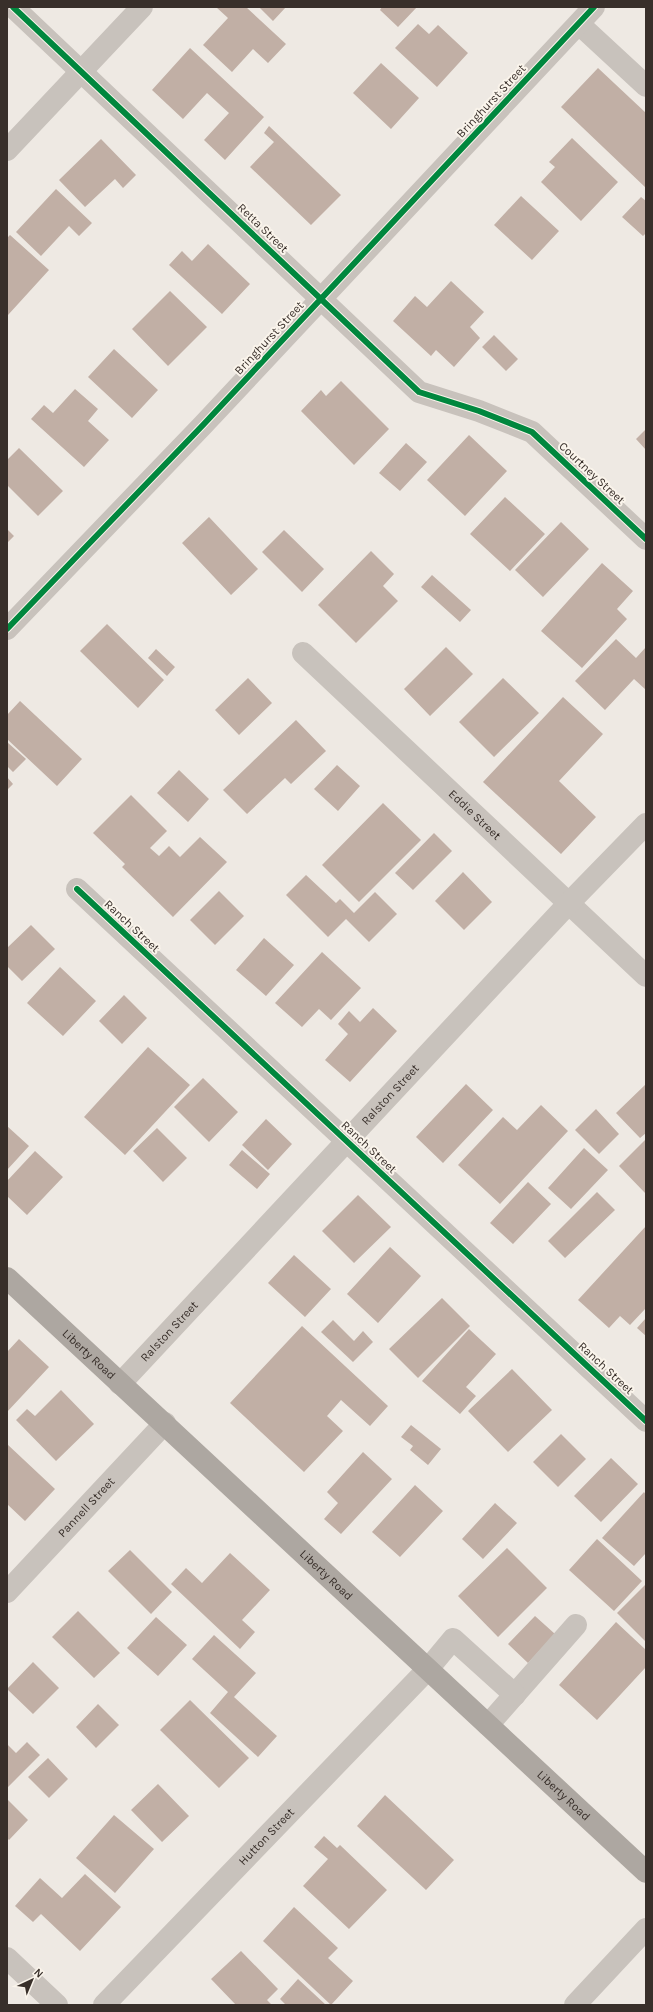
<svg xmlns="http://www.w3.org/2000/svg" width="653" height="2012" viewBox="0 0 653 2012" font-family="Karla,sans-serif">
<style>
.building{fill:#c1afa5}
.lines{fill:none;stroke-linecap:round;stroke-linejoin:round}
.minor{stroke:#c8c2bc;stroke-width:22}
.major{stroke:#ada7a1;stroke-width:22}
.cycleway-casing{stroke:#faf4eb;stroke-width:8}
.cycleway{stroke:#00873e;stroke-width:6}
.labels{text-anchor:middle;dominant-baseline:central;stroke-width:4;stroke-linejoin:round;paint-order:stroke}
.street-label{font-size:12px;fill:#382f2a;stroke:#faf4eb}
</style>
<rect width="100%" height="100%" fill="#eee9e3"/>
<!-- building -->
<path class="building" d="M216,7h30l40,37 -18,19 -15,-14 -21,23 -29,-27 25,-27z
M259,7h27l-13,14z
M382,7h35l-19,20 -18,-17z
M418,24l11,10 9,-9 30,28 -31,34 -42,-39z
M190,48l74,69 -39,43 -21,-20 25,-27 -22,-20 -24,26 -31,-29z
M381,63l38,35 -28,31 -38,-36z
M598,68l48,45v75l-85,-81z
M269,126l72,69 -30,30 -61,-58 24,-25 -10,-9z
M572,138l46,44 -37,39 -40,-39 14,-15 -6,-5z
M101,139l35,36 -13,13 -8,-9 -30,28 -26,-27z
M56,189l36,34 -13,13 -10,-10 -28,30 -25,-24z
M521,196l38,35 -27,29 -38,-35z
M641,197l5,4v32l-3,3 -21,-19z
M10,235l39,35 -41,45 -1,-77z
M208,244l42,40 -28,30 -53,-49 13,-14 10,10z
M451,281l33,31 -14,15 10,11 -26,29 -18,-17 -5,6 -38,-35 22,-25 12,11z
M170,291l37,36 -39,39 -36,-37z
M494,335l24,24 -12,12 -24,-24z
M114,349l44,41 -26,28 -44,-41z
M341,381l48,48 -35,36 -53,-54 20,-21 5,6z
M75,389l23,20 -10,12 21,19 -25,27 -53,-48 13,-14 9,8z
M646,429v21l-10,-11z
M469,435l38,36 -42,45 -38,-36z
M406,443l21,19 -27,29 -21,-18z
M19,448l44,43 -25,25 -31,-31v-25z
M505,497l40,37 -35,37 -40,-37z
M209,517l49,52 -27,26 -49,-52z
M561,522l28,27 -46,48 -28,-27z
M7,529l7,7 -7,7z
M284,530l40,39 -22,23 -40,-40z
M371,551l23,23 -11,12 15,15 -42,42 -38,-38z
M602,563l31,28 -16,18 10,10 -45,49 -41,-37z
M432,575l39,35 -11,12 -39,-35z
M107,624l57,56 -26,28 -58,-57z
M616,639l20,19 10,-11v43l-12,-11 -29,31 -30,-29z
M446,647l27,27 -43,42 -26,-27z
M156,649l19,18 -8,9 -19,-18z
M248,678l24,25 -33,32 -24,-25z
M503,678l36,35 -45,44 -35,-35z
M563,697l40,37 -44,47 37,36 -35,37 -78,-72z
M20,701l62,58 -25,27 -50,-47v-24z
M296,720l30,31 -35,33 -6,-6 -38,36 -24,-24z
M7,742l19,17 -13,13 -6,-6z
M337,765l23,21 -22,25 -24,-22z
M179,770l30,29 -21,23 -31,-29z
M7,777l6,7 -6,6z
M131,795l36,36 -17,17 9,8 10,-10 11,11 20,-20 27,25 -54,55 -51,-50 3,-3 -32,-31z
M383,803l38,37 -62,62 -37,-37z
M434,833l18,18 -39,39 -18,-17z
M463,872l29,30 -28,28 -29,-29z
M306,875l30,28 4,-4 14,14 21,-21 22,22 -28,28 -23,-23 -18,18 -42,-42z
M219,891l25,25 -29,29 -25,-25z
M31,925l24,24 -33,32 -15,-15v-18z
M264,938l30,27 -28,31 -30,-26z
M322,952l39,36 -30,32 -12,-11 -17,18 -27,-24z
M60,967l36,34 -33,35 -36,-33z
M124,995l23,23 -25,26 -23,-23z
M373,1008l24,23 -47,51 -25,-22 23,-26 -10,-10 11,-13 11,11z
M148,1047l42,38 -65,70 -41,-38z
M203,1078l35,34 -29,30 -35,-35z
M466,1084l27,26 -50,53 -27,-26z
M646,1084v49l-6,5 -24,-25z
M541,1105l27,26 -68,73 -42,-39 45,-48 14,13z
M596,1109l23,25 -20,20 -24,-24z
M266,1119l26,25 -24,26 -26,-25z
M7,1126l22,20 -22,24z
M157,1128l30,30 -24,24 -30,-31z
M646,1139v55l-27,-28z
M584,1148l24,22 -37,39 -23,-21z
M242,1150l28,24 -13,15 -28,-24z
M35,1151l28,26 -36,38 -20,-19v-15z
M528,1182l23,22 -38,40 -23,-21z
M597,1192l18,18 -50,48 -17,-17z
M358,1195l33,32 -37,36 -32,-32z
M646,1226v82l-16,17 -10,-9 -11,12 -31,-28z
M390,1247l31,29 -43,47 -31,-29z
M294,1255l37,34 -26,28 -37,-34z
M442,1298l28,28 -52,52 -29,-29z
M646,1318v18l-9,-8z
M333,1320l21,21 9,-10 10,11 -20,20 -32,-30z
M302,1326l86,80 -18,20 -29,-26 -14,16 16,15 -39,41 -74,-69z
M469,1329l27,25 -30,33 10,9 -16,18 -38,-33z
M19,1339l30,28 -42,45v-60z
M512,1369l40,41 -44,42 -40,-41z
M61,1390l33,34 -38,37 -40,-41 11,-11 8,7z
M411,1425l30,24 -13,16 -18,-15 3,-4 -12,-9z
M561,1434l25,25 -28,28 -25,-25z
M7,1444l48,45 -30,32 -18,-17z
M363,1452l29,27 -51,55 -17,-15 14,-16 -11,-11z
M611,1458l27,26 -37,38 -27,-26z
M415,1485l28,26 -43,46 -28,-25z
M644,1492l2,3v58l-12,13 -32,-28z
M495,1503l22,20 -34,36 -21,-20z
M597,1539l45,42 -28,30 -45,-41z
M507,1548l40,40 -49,49 -40,-41z
M130,1550l42,42 -21,22 -43,-43z
M230,1553l40,37 -28,30 13,12 -15,17 -69,-65 15,-16 16,15z
M646,1584v58l-29,-29z
M78,1611l42,42 -26,25 -42,-41z
M535,1616l20,18 -27,29 -20,-19z
M156,1617l31,28 -29,31 -31,-28z
M616,1622l30,28v17l-49,53 -38,-35z
M214,1635l42,38 -22,24 43,39 -19,21 -48,-44 18,-21 -36,-33z
M33,1662l26,26 -26,26 -26,-25z
M190,1700l59,58 -30,30 -59,-58z
M98,1704l21,21 -23,23 -20,-21z
M27,1742l13,13 -33,33v-44l9,9z
M48,1758l20,21 -19,19 -21,-21z
M158,1784l31,32 -27,26 -31,-32z
M385,1795l69,65 -28,30 -69,-64z
M8,1800l20,20 -19,20 -2,-2z
M114,1815l40,34 -39,44 -39,-35z
M324,1836l13,12 3,-3 47,45 -38,39 -46,-43 25,-27 -14,-12z
M85,1874l36,33 -41,44 -39,-37 -8,8 -18,-16 25,-28 22,20z
M294,1907l44,41 -10,10 25,23 -22,24 -68,-64z
M241,1951l37,38 -11,11 5,5h-36l-25,-26z
M298,1979l28,26h-40l-6,-6z"/>
<g class="lines">
<!-- minor -->
<g class="minor">
<path d="M13,7l406,385 60,19 53,21 114,107"/>
<path d="M579,24l67,62"/>
<path d="M7,150l135,-143"/>
<path d="M7,629l196,-204 391,-418"/>
<path id="s1" d="M303,653l343,323"/>
<path d="M77,889l569,532"/>
<path id="s2" d="M120,1384l449,-481 77,-79"/>
<path id="s3" d="M7,1592l158,-169"/>
<path d="M488,1725l88,-100"/>
<path d="M7,1958l50,47"/>
<path id="s4" d="M104,2005l324,-336 25,-30 62,56"/>
<path d="M575,2005l71,-76"/>
</g>
<!-- major -->
<path class="major" id="s5" d="M7,1278l639,594"/>
<!-- cycleway casing -->
<g class="cycleway-casing">
<path id="cycleway" d="M13,7l406,385 60,19 53,21 114,107
M7,629l196,-204 391,-418
M77,889l569,532"/>
</g>
<!-- cycleway -->
<use href="#cycleway" class="cycleway"/>
</g>
<g class="labels">
<!-- street labels -->
<g class="street-label">
<text transform="translate(491 101) rotate(-47)">Bringhurst Street</text>
<text transform="translate(263 228) rotate(44)">Retta Street</text>
<text transform="translate(269 338) rotate(-47)">Bringhurst Street</text>
<text transform="translate(592 473) rotate(43)">Courtney Street</text>
<text stroke="none"><textPath href="#s1" startOffset="236">Eddie Street</textPath></text>
<text transform="translate(132 926) rotate(43)">Ranch Street</text>
<text stroke="none"><textPath href="#s2" startOffset="396">Ralston Street</textPath></text>
<text transform="translate(369 1147) rotate(43)">Ranch Street</text>
<text stroke="none"><textPath href="#s2" startOffset="72">Ralston Street</textPath></text>
<text stroke="none"><textPath href="#s5" startOffset="112">Liberty Road</textPath></text>
<text transform="translate(606 1368) rotate(43)">Ranch Street</text>
<text stroke="none"><textPath href="#s3" startOffset="116">Pannell Street</textPath></text>
<text stroke="none"><textPath href="#s5" startOffset="436">Liberty Road</textPath></text>
<text stroke="none"><textPath href="#s5" startOffset="760">Liberty Road</textPath></text>
<text stroke="none"><textPath href="#s4" startOffset="234">Hutton Street</textPath></text>
</g>
</g>
<!-- border -->
<rect width="653" height="2012" fill="none" stroke="#382f2a" stroke-width="16"/>
<!-- north arrow -->
<g transform="translate(32 1980) rotate(44)" stroke="#faf4eb" stroke-width="3" paint-order="stroke">
<path d="M0-3L7 15L0 10L-7 15Z" fill="#382f2a"/>
<text y="-6" font-size="11" font-weight="bold" text-anchor="middle" fill="#382f2a">N</text>
</g>
</svg>
